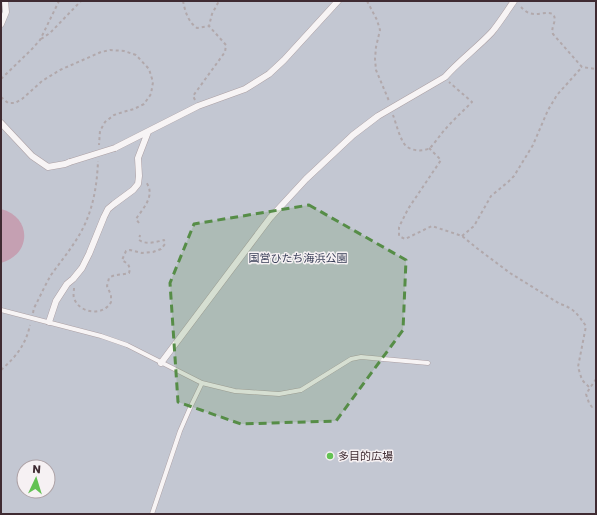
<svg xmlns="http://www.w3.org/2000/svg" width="597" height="515" viewBox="0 0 597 515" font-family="Poppins,'Noto Sans JP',sans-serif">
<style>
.green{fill:#c3c7d2;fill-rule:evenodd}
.water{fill:#c5a0b2}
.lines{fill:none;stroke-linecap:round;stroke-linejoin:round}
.service-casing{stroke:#aca0a4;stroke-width:5}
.pedestrian-casing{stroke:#aca0a4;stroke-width:7}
.path{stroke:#b1a8ab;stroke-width:2;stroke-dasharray:3 3;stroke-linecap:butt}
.service{stroke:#f7f4f5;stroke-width:4}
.pedestrian{stroke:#f7f4f5;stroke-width:6}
.pedestrian-bridge-casing{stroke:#aca0a4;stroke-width:7;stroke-linecap:butt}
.pedestrian-bridge{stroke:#f7f4f5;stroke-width:6}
.marked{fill:#568d47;fill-opacity:0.2;stroke:#568d47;stroke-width:3;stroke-dasharray:8 5;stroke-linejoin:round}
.poi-dot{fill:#63c253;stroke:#f6f1f3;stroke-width:1.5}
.labels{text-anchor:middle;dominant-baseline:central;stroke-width:3;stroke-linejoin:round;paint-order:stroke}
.park-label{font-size:11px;fill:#3a4059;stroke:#f6f1f3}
.poi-label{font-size:11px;fill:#3f2b32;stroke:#f6f1f3;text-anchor:start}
</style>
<rect width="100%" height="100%" fill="#e9e2e4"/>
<!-- green -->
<path class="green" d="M1,1h595v513h-595zM24,467h24v24h-24z"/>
<!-- water -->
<path class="water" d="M1,209c31,8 31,45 0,54z"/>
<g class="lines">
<!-- service casing -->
<g class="service-casing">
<path id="service" d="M1,310l100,26 26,9 75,38 33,8 44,3 22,-4 50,-31 10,-2 67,6
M152,514l28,-83 10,-23 12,-25"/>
</g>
<!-- pedestrian casing -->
<g class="pedestrian-casing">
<path id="pedestrian" d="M1,24l5,-12 -1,-11
M1,123l31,33 16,11 17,-3 5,-2
M115,148l83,-42 47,-17 24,-15 15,-14 54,-59
M49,322l7,-21 11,-17 6,-5 9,-11 7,-14 15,-37 4,-8 6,-5 19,-14 5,-6 1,-8 -1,-18 10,-26
M161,363l109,-145 36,-39 47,-44 25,-19 67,-39c14,-16 32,-29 47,-45 8,-10 15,-21 22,-31"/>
</g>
<!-- path -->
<path class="path" d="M183,1c2,10 5,21 14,27l12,-2
M367,1l10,19 3,10 -4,17 -1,12 1,11 13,31
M521,7c2,2 5,5 8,6 8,3 16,-2 24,1 5,7 -3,13 0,20l29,33 14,2
M41,39l9,-6 31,-32
M1,79l30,-29 9,-10 19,-39
M1,97l7,6h7l7,-4 20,-18 18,-11 41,-18 9,-2 14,1 12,4 13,14 4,13 -2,12 -7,10 -10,5 -11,3 -9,3 -9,7 -5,9 -1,14
M195,100l-2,-4 32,-44 1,-7 -17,-19 3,-12 7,-13
M393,115c3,8 7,25 13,31 6,5 17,6 24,2 4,-4 8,-10 12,-15 9,-11 20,-21 30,-31l-23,-20
M429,148l12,12 -33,49 -9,18v9l6,3 27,-13 30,10 16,13 32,24 50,31c14,4 18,11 26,22l-8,41 4,13 8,8
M139,223l-3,-4c7,-11 20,-23 10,-37
M462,236l12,-10 17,-30 17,-14 6,-6 19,-31 15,-35 9,-15 25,-28
M74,288c0,3 -1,7 0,10 4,13 23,18 33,9 2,-1 3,-3 4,-5v-7l-4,-9 2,-8c5,-4 13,-3 20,-5l1,-4 -2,-5 -6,-4 4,-9 4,-1 12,3 11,-1 8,-3 4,-5 -1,-4c-8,2 -18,5 -25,0l1,-5
M33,313l1,-5c6,-11 11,-23 17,-33 10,-14 21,-27 30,-43 12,-22 16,-46 17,-71
M1,370c15,-13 25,-26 29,-45
M596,379l-10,15 3,9 3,4 4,-1"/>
<!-- service -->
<use href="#service" class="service"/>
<!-- pedestrian -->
<use href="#pedestrian" class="pedestrian"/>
<!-- pedestrian-bridge casing -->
<g class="pedestrian-bridge-casing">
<path id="pedestrian-bridge" d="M70,162l45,-14"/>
</g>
<!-- pedestrian-bridge -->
<use href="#pedestrian-bridge" class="pedestrian-bridge"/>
</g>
<!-- marked area -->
<path class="marked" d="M309,205l97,55 -3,70 -67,91 -95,3 -63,-22 -8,-119 24,-59z"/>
<!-- markers -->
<circle class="poi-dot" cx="330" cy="456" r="4"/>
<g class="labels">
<!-- park labels -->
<g class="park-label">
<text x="298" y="258">国営ひたち海浜公園</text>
</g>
<!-- poi labels -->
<g class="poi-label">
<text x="338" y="456">多目的広場</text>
</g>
</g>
<!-- border -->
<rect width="597" height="515" fill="none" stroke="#3f2b32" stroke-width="4"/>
<!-- north arrow -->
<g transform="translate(36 479) rotate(4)"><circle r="19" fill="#f6f1f3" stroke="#ada2a6"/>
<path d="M0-3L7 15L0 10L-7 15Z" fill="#63c253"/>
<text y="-6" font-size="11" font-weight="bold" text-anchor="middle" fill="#3f2b32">N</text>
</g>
</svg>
